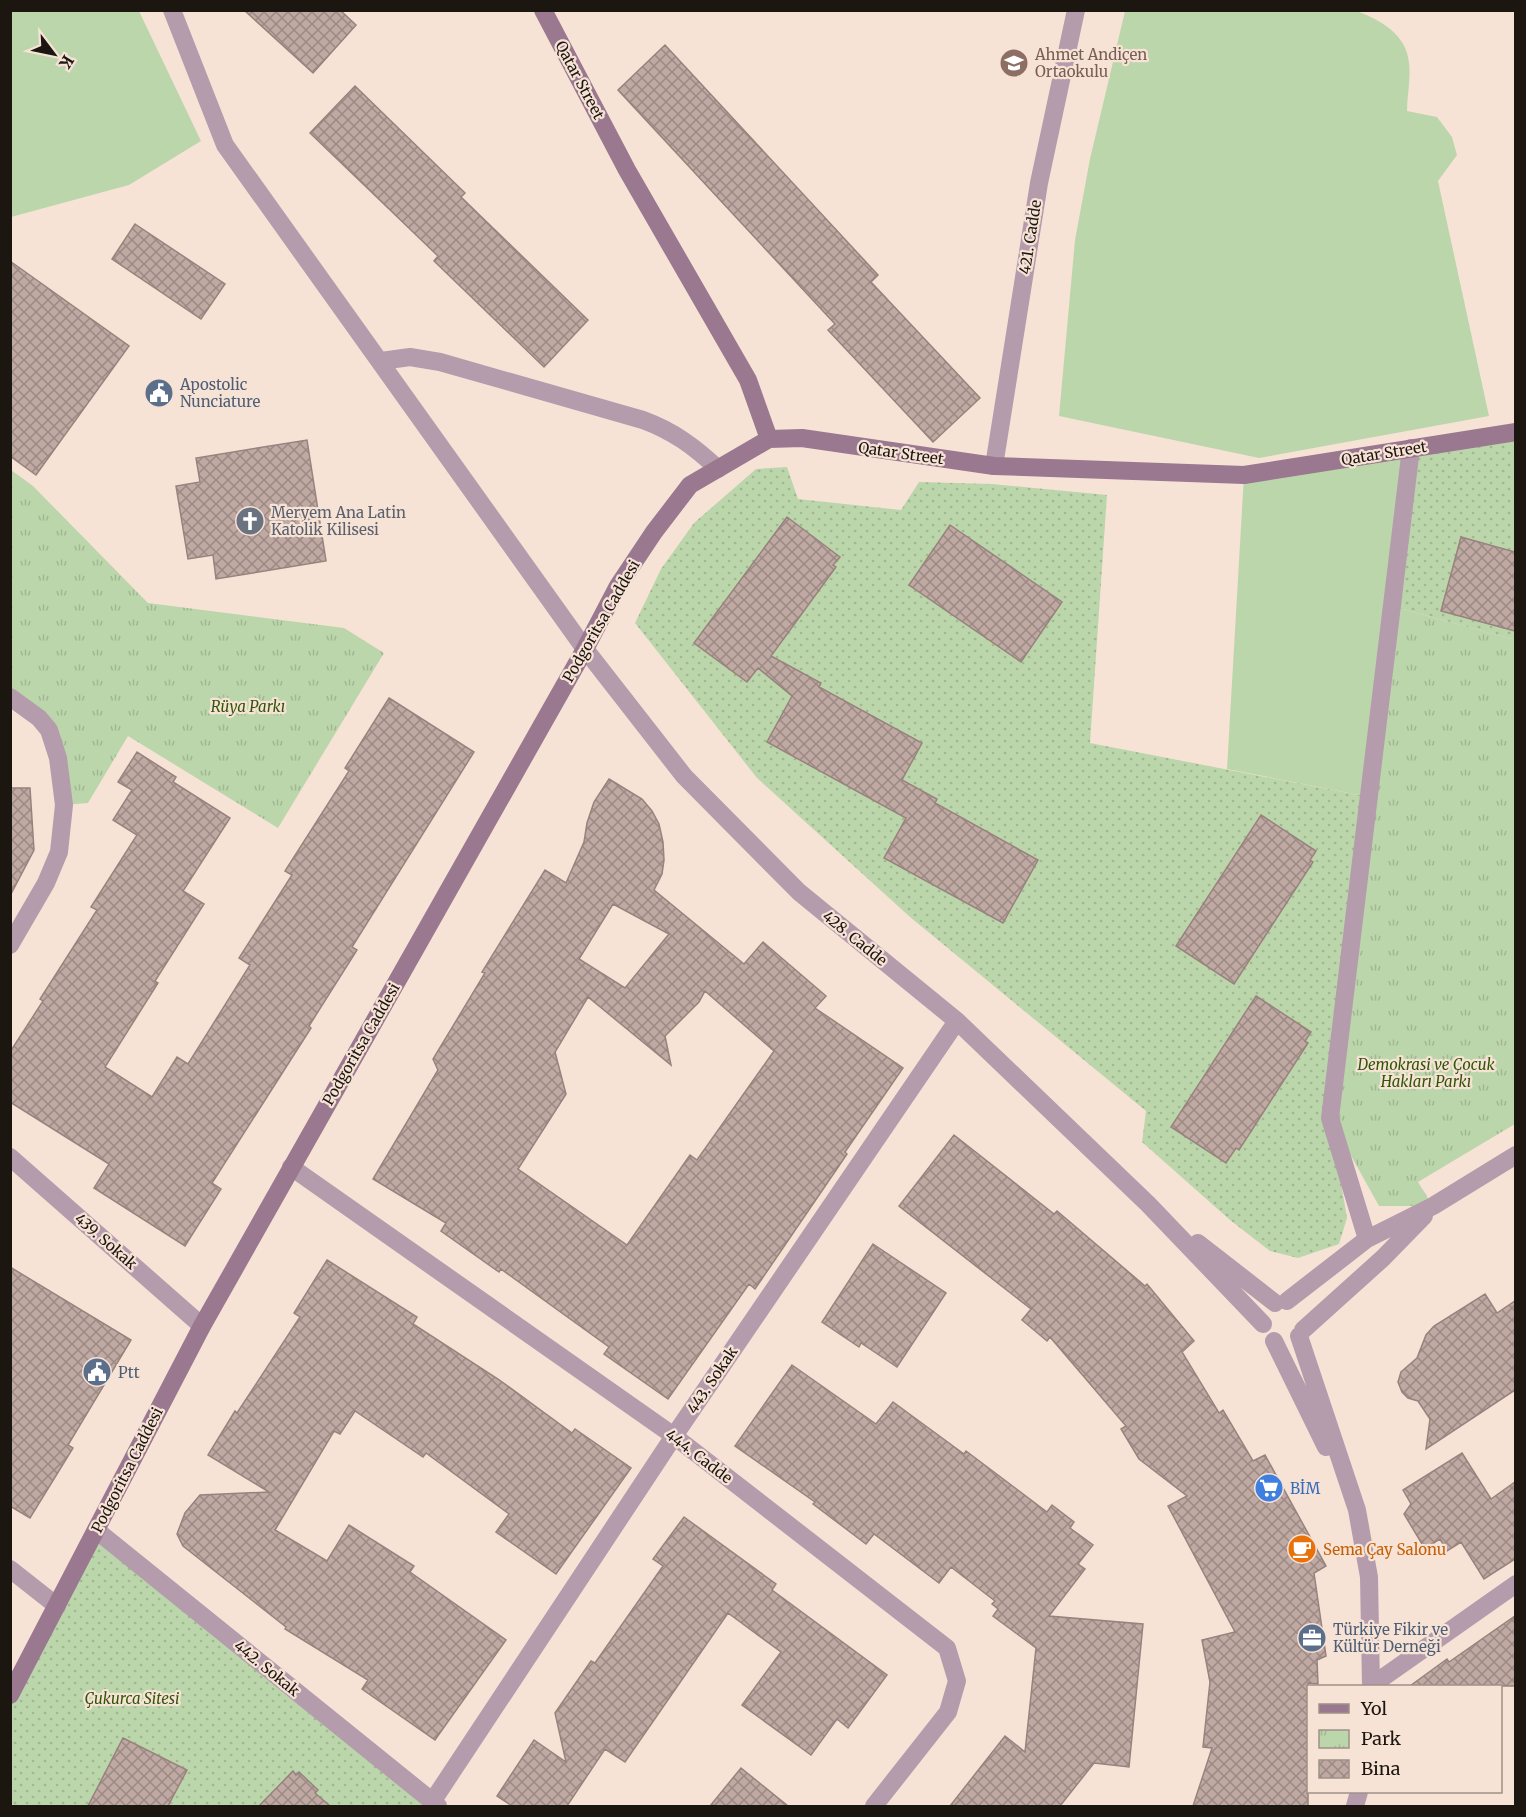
<svg xmlns="http://www.w3.org/2000/svg" width="1526" height="1817" viewBox="0 0 1526 1817" font-family="Merriweather,serif">
<style>
.grass{fill:#bcd6ab}
.park{fill:url(#park-tufts)}
.garden{fill:url(#garden-dots)}
.building{fill:url(#building-cross-hatch);stroke:#98827d;stroke-width:1.5;fill-rule:evenodd}
.lines{fill:none;stroke-linecap:round;stroke-linejoin:round}
.street{stroke:#b49cad;stroke-width:18}
.secondary{stroke:#997890;stroke-width:18}
.labels{text-anchor:middle;dominant-baseline:central;stroke-width:4.5;stroke-linejoin:round;paint-order:stroke}
.education-label{font-size:15px;fill:#785e54;stroke:#f7e3d6;text-anchor:start}
.street-label{font-size:15px;fill:#1c1611;stroke:#f7e3d6}
.service-label{font-size:15px;fill:#4e5e75;stroke:#f7e3d6;text-anchor:start}
.worship-label{font-size:15px;fill:#5b616d;stroke:#f7e3d6;text-anchor:start}
.park-label{font-size:15px;font-style:italic;fill:#305607;stroke:#f7e3d6}
.shop-label{font-size:15px;fill:#366cbe;stroke:#f7e3d6;text-anchor:start}
.food-label{font-size:15px;fill:#c56008;stroke:#f7e3d6;text-anchor:start}
</style>
<defs>
<pattern id="park-tufts" width="24" height="20" patternUnits="userSpaceOnUse" patternTransform="scale(1.5)"><rect width="24" height="20" fill="#bcd6ab"/><path d="M3 7l-1-3M5 7V3M7 7l1-3M15 17l-1-3M17 17v-4M19 17l1-3" fill="none" stroke="#a1b792"/></pattern>
<pattern id="garden-dots" width="8" height="8" patternUnits="userSpaceOnUse" patternTransform="scale(1.5)"><rect width="8" height="8" fill="#bcd6ab"/><path d="M2 2h.1M6 6h.1" fill="none" stroke="#a1b792" stroke-width="1.8" stroke-linecap="round"/></pattern>
<pattern id="building-cross-hatch" width="8" height="8" patternUnits="userSpaceOnUse" patternTransform="scale(1.5)"><rect width="8" height="8" fill="#c0a9a3"/><path d="M0 0l8 8M0 8l8-8" fill="none" stroke="#9b8983"/></pattern>
</defs>
<rect width="100%" height="100%" fill="#f7e3d6"/>
<!-- grass -->
<path class="grass" d="M11,10l128,1 62,130 -72,44 -118,32z
M1354,10c25,9 53,24 55,53 2,16 -2,33 -2,48l30,6 15,20 5,18 -19,26 51,235 -230,42 -200,-42 16,-176 15,-81 35,-148z
M1411,448l-42,349 -142,-28 17,-294z"/>
<!-- park -->
<path class="park" d="M11,470l22,16 115,117 196,25 40,25 -106,175 -150,-92 -40,67 -24,2 -10,-62 -43,-46z
M1392,606l123,34v484l-97,58 15,24h-54l-49,-88z"/>
<!-- garden -->
<path class="garden" d="M1515,432v208l-123,-34 19,-158z
M787,467l11,32 103,11 18,-28 73,2 115,11 -17,248 279,54 -39,321 17,100 -8,26 -41,14 -28,-7 -40,-31 -88,-78 4,-31 -236,-194 -153,-139 -122,-155 26,-54 33,-46 62,-54z
M96,1530l342,276h-427l-1,-111z"/>
<!-- building -->
<path class="building" d="M244,10h96l16,15 -43,48z
M665,45l213,230 -7,7 109,116 -47,44 -105,-112 7,-6 -217,-234z
M355,86l110,107 -4,4 127,123 -44,47 -110,-106 4,-5 -128,-123z
M135,224l90,60 -24,35 -89,-60z
M10,261l119,85 -93,129 -26,-19z
M307,440l19,121 -110,18 -3,-24 -25,4 -12,-73 24,-4 -4,-24z
M787,517l53,40 -7,8 3,2 -65,89 50,27 -2,4 103,56 -20,37 35,19 -2,4 103,57 -35,63 -119,-65 22,-40 -139,-76 25,-46 -34,-28 -11,14 -53,-39z
M950,525l112,77 -41,60 -112,-77z
M1461,537l54,15v79l-74,-20z
M389,698l85,54 -122,195 5,3 -48,76 2,2 -99,155 9,6 -36,57 -91,-58 15,-24 -99,-62v-50l33,-51 -3,-2 57,-89 -6,-3 46,-72 -24,-15 19,-30 -14,-8 19,-30 39,25 -3,5 57,36 -47,73 21,13 -49,77 3,2 -53,84 47,30 25,-40 11,7 62,-99 -11,-7 53,-83 -7,-4 64,-100 -4,-3z
M609,779l33,20 10,12 7,13 4,18 1,18 -2,14 -8,16 90,74 19,-22 63,54 -11,12 88,60 -58,84 2,2 -92,135 -6,-5 -81,115 -64,-45 5,-7 -108,-78 -2,3 -58,-41 5,-8 -73,-44 65,-109 -5,-11 52,-86 -3,-1 63,-102 21,13 18,-41 3,-19 7,-21zM613,904l56,30 -44,54 -46,-29zM705,991l69,60 -77,109 -7,-5 -63,90 -109,-76 48,-75 -11,-42 33,-55 83,68 -6,-29 34,-34z
M10,788h20l4,62 -24,46z
M1261,815l55,36 -6,9 3,2 -79,122 -58,-38z
M1256,996l55,36 -6,9 3,2 -69,107 -3,-2 -10,15 -55,-36z
M954,1135l100,79 3,-3 88,75 2,-2 47,57 -12,11 37,61 4,-3 30,51 12,-6 61,111 -12,7 12,83 -9,4 1,24 -10,-1v123h-115l19,-58 -9,-1 7,-65 -8,-42 33,-8 -67,-126 19,-10 -48,-37 -18,-30 5,-3 -76,-89 -3,4 -25,-21 9,-11 -132,-103z
M873,1244l73,49 -49,74 -36,-24 -2,4 -37,-25z
M327,1260l90,57 -4,7 85,55 74,54 3,-4 56,39 -75,106 -60,-42 13,-18 -83,-61 -3,4 -68,-46 -15,23 -6,-3 -59,99 52,31 22,-36 65,41 -4,6 96,68 -71,100 -73,-51 6,-9 -83,-51 1,-2 -103,-81 -6,-12 8,-21 15,-18 69,-3 -61,-37 27,-44 2,2 63,-96 -6,-4z
M10,1267l121,73 -63,105 5,3 -43,70 -20,-12z
M1485,1294l12,19 18,-12v89l-89,59 4,-30 -12,-18 -10,-3 -6,-6 -4,-10 3,-10 16,-14 9,-23 8,-9z
M792,1365l84,59 17,-22 71,52 2,-3 81,61 5,-7 22,17 -4,6 23,17 -15,19 7,5 -36,47 94,8 -14,143 -35,-4 -34,43h-110l55,-70 20,16 11,-104 -43,-32 5,-7 -6,-5 3,-3 -44,-34 -12,16 -65,-49 -8,10 -53,-40 2,-2 -80,-56z
M1462,1453l29,46 24,-17v77l-31,20 -23,-37 -14,9 -7,-12 -15,10 -21,-35 7,-10 -8,-14z
M684,1517l92,67 -4,6 115,85 -39,53 -11,-9 -26,36 -69,-50 39,-53 -53,-39 -103,149 -20,-13 -38,57h-55l-15,-10 37,-56 32,22 -11,-49 36,-52 4,2 68,-97 -10,-7z
M1515,1616v70h-105l37,-27 2,3z
M123,1738l64,32 -19,36h-80z
M741,1768l47,38h-78z
M293,1771l3,4 3,-3 19,18 -3,3 15,13h-71z"/>
<g class="lines">
<!-- street -->
<path class="street" d="M172,10l53,135 360,504 99,127 115,116 158,129 191,183 115,120
M381,361l29,-4 30,5 203,58c30,11 52,27 75,49
M994,466l45,-283 37,-173
M10,697l29,21 10,12 9,28 6,47 -5,47 -13,31 -36,62
M10,1157l192,169
M291,1167l383,269 273,212 10,33 -9,31 -74,94
M1367,1239l-37,-121 81,-670
M1198,1243l77,60
M1287,1301l80,-62 66,-33 83,-51
M1303,1330l80,-72 41,-42
M1299,1336l58,174 12,67 2,109
M1274,1341l52,106
M96,1530l342,276
M10,1569l47,37
M1371,1686l145,-102
M432,1802l242,-366 283,-415
M1355,1806l4,-14"/>
<!-- secondary -->
<path class="secondary" d="M543,10l84,160 121,210 21,59
M10,1695l192,-369 383,-677 33,-63 36,-54 36,-47 79,-46 33,-1 192,28 250,9 272,-43"/>
</g>
<!-- icons -->
<defs>
<g id="school-disc" transform="scale(1.5)"><circle r="9.5" fill="#8d6e63" stroke="#f7e3d6"/><path d="M0-5L7-2L0 1L-7-2ZM-4 1L0 2.5L4 1V4Q0 6-4 4Z" fill="#fff"/></g>
<g id="civic-disc" transform="scale(1.5)"><circle r="9.5" fill="#5c6f8a" stroke="#f7e3d6"/><path d="M-.6-6.5H3V-4.5H.6V-3L4-1V1h2V6H-6V1h2V-1L-.6-3ZM-1.2 2.5V6h2.4V2.5Z" fill="#fff"/></g>
<g id="church-disc" transform="scale(1.5)"><circle r="9.5" fill="#6b7280" stroke="#f7e3d6"/><path d="M-1.2-6h2.4v3.5h3.3v2.4h-3.3V6h-2.4V-.1h-3.3v-2.4h3.3Z" fill="#fff"/></g>
<g id="supermarket-disc" transform="scale(1.5)"><circle r="9.5" fill="#3f7fe0" stroke="#f7e3d6"/><path d="M-6-5.5h2.5l.6 2H6L4.5 2H-2.5L-4.4-4H-6ZM-1.5 3.2a1.3 1.3 0 1 0 .1 0ZM3 3.2a1.3 1.3 0 1 0 .1 0Z" fill="#fff"/></g>
<g id="cafe-disc" transform="scale(1.5)"><circle r="9.5" fill="#e8710a" stroke="#f7e3d6"/><path d="M-5.5-4.5H6V0H3Q3 3.5 0 3.5H-2.5Q-5.5 3.5-5.5 0ZM3-3.2v2h1.7v-2ZM-6 4.5H4V6H-6Z" fill="#fff"/></g>
<g id="office-disc" transform="scale(1.5)"><circle r="9.5" fill="#5c6f8a" stroke="#f7e3d6"/><path d="M-6-3h4V-5.5h4V-3h4V5H-6ZM-1-4.5V-3h2v-1.5ZM-6 0V1H6V0Z" fill="#fff"/></g>
</defs>
<g fill-rule="evenodd">
<use href="#school-disc" x="1014" y="63"/>
<use href="#civic-disc" x="159" y="393"/>
<use href="#church-disc" x="250" y="521"/>
<use href="#civic-disc" x="97" y="1372"/>
<use href="#supermarket-disc" x="1269" y="1488"/>
<use href="#cafe-disc" x="1302" y="1549"/>
<use href="#office-disc" x="1312" y="1638"/>
</g>
<g class="labels">
<!-- education labels -->
<g class="education-label">
<text x="1035" y="54">Ahmet Andiçen<tspan x="1035" dy="17">Ortaokulu</tspan></text>
</g>
<!-- street labels -->
<g class="street-label">
<text transform="translate(580 80) rotate(62)">Qatar Street</text>
<text transform="translate(1030 237) rotate(-81)">421. Cadde</text>
<text transform="translate(901 453) rotate(8)">Qatar Street</text>
<text transform="translate(1384 453) rotate(-9)">Qatar Street</text>
<text transform="translate(601 621) rotate(-60)">Podgoritsa Caddesi</text>
<text transform="translate(855 938) rotate(39)">428. Cadde</text>
<text transform="translate(361 1044) rotate(-60)">Podgoritsa Caddesi</text>
<text transform="translate(106 1241) rotate(41)">439. Sokak</text>
<text transform="translate(712 1380) rotate(-56)">443. Sokak</text>
<text transform="translate(699 1456) rotate(37)">444. Cadde</text>
<text transform="translate(127 1470) rotate(-63)">Podgoritsa Caddesi</text>
<text transform="translate(267 1668) rotate(39)">442. Sokak</text>
</g>
<!-- service labels -->
<g class="service-label">
<text x="180" y="384">Apostolic<tspan x="180" dy="17">Nunciature</tspan></text>
<text x="118" y="1372">Ptt</text>
<text x="1333" y="1629">Türkiye Fikir ve<tspan x="1333" dy="17">Kültür Derneği</tspan></text>
</g>
<!-- worship labels -->
<g class="worship-label">
<text x="271" y="512">Meryem Ana Latin<tspan x="271" dy="17">Katolik Kilisesi</tspan></text>
</g>
<!-- park labels -->
<g class="park-label">
<text x="248" y="706">Rüya Parkı</text>
<text x="1426" y="1064">Demokrasi ve Çocuk<tspan x="1426" dy="17">Hakları Parkı</tspan></text>
<text x="132" y="1698">Çukurca Sitesi</text>
</g>
<!-- shop labels -->
<g class="shop-label">
<text x="1290" y="1488">BİM</text>
</g>
<!-- food labels -->
<g class="food-label">
<text x="1323" y="1549">Sema Çay Salonu</text>
</g>
</g>
<!-- border -->
<rect width="1526" height="1817" fill="none" stroke="#1c1611" stroke-width="24"/>
<!-- legend -->
<rect x="1307" y="1685" width="195" height="108" fill="#f7e3d6" stroke="#9f9187" stroke-width="1.5"/>
<rect x="1319" y="1704" width="30" height="9" fill="#997890" stroke="#9f9187" stroke-width="1.5"/>
<text x="1361" y="1715" font-size="18" fill="#1c1611">Yol</text>
<rect x="1319" y="1730" width="30" height="18" fill="url(#park-tufts)" stroke="#9f9187" stroke-width="1.5"/>
<text x="1361" y="1745" font-size="18" fill="#1c1611">Park</text>
<rect x="1319" y="1760" width="30" height="18" fill="url(#building-cross-hatch)" stroke="#9f9187" stroke-width="1.5"/>
<text x="1361" y="1775" font-size="18" fill="#1c1611">Bina</text>
<!-- north arrow -->
<g transform="translate(54 54) rotate(122)" stroke="#f7e3d6" stroke-width="4.5" paint-order="stroke">
<path d="M0-4.5L10 22L0 15L-10 22Z" fill="#1c1611"/>
<text y="-9" font-size="16" font-weight="bold" text-anchor="middle" fill="#1c1611">K</text>
</g>
</svg>
